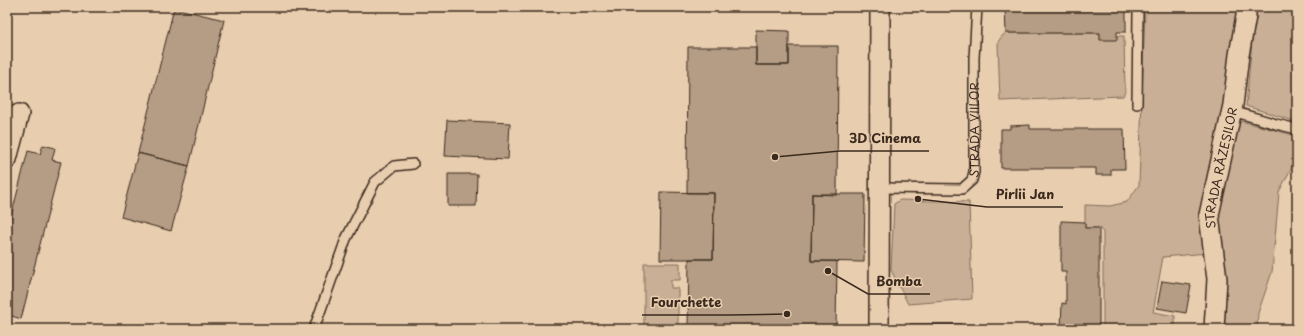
<svg xmlns="http://www.w3.org/2000/svg" width="1304" height="336" viewBox="0 0 1304 336" font-family="'Playpen Sans',sans-serif">
<style>
.green{fill:#c9af95;stroke:#826c5a}
.building{fill:#b49d84;stroke:#3b2a1e}
.lines{fill:none;stroke-linecap:round;stroke-linejoin:round}
.lane-casing{stroke:#3b2a1e;stroke-width:12}
.street-casing{stroke:#3b2a1e;stroke-width:22}
.lane{stroke:#e8cdaf;stroke-width:9}
.street{stroke:#e8cdaf;stroke-width:19}
.labels{text-anchor:middle;dominant-baseline:central;stroke-width:3;stroke-linejoin:round;paint-order:stroke}
.street-label{font-size:12px;fill:#3b2a1e;stroke:#e8cdaf}
.leader{fill:none;stroke:#3b2a1e;stroke-width:1.5}
.callout-dot{fill:#3b2a1e;stroke:#e8cdaf;stroke-width:1.5}
.callout-label{font-size:13px;text-anchor:middle;font-weight:bold;fill:#3b2a1e;stroke:#e8cdaf;stroke-width:3;stroke-linejoin:round;paint-order:stroke}
</style>
<rect width="100%" height="100%" fill="#e8cdaf"/>
<filter id="ink" filterUnits="userSpaceOnUse"><feTurbulence type="fractalNoise" baseFrequency=".025" numOctaves="2"/><feDisplacementMap in="SourceGraphic" scale="8" xChannelSelector="R" yChannelSelector="G"/><feConvolveMatrix kernelMatrix="1 2 1 2 8 2 1 2 1" color-interpolation-filters="sRGB"/></filter>
<g filter="url(#ink)">
<!-- green -->
<path class="green" d="M1148,7h91l-32,246 -44,4 -10,55 22,4v13h-72v-97l-4,-4h-14v-23l25,1 17,-4 12,-17 6,-175z
M1255,7h42v115l-51,-16z
M1006,33h94v6l17,-3h7l1,56 -2,4 -123,5 -2,-59 4,-6z
M1237,120l60,16v21l-18,35 -7,80 -14,41 -1,16h-36l-6,-108z
M900,200l69,2 3,97 -64,5 -17,-34 3,-66z
M644,263h36v17h-9v8h7v41h-34z"/>
<!-- building -->
<path class="building" d="M1005,7h121v25h-9v8h-17v-7h-94z
M174,8l50,12 -35,146 -51,-13z
M756,30l33,1v34h-33z
M789,46h49l-1,149 -25,-1 -1,67h26l-1,68h-148l1,-70h24l1,-66h-27l1,-146h68v18h33z
M447,120l63,3 -2,36 -63,-3z
M1030,125v4h94l1,40h-14v6h-15v-7h-95v-39h9v-3z
M43,145l12,3 -3,12 9,2 -40,157 -12,-4 -2,7v-90l21,-81 12,3z
M138,153l51,13 -18,65 -50,-14z
M448,174h29l-1,32h-28z
M661,192l53,1 -1,66h-53z
M812,194h53l-1,68 -53,-1z
M1061,221l24,1v6h14v101h-38l1,-26 4,1v-32h-5z
M1162,281l29,4 -5,28 -29,-5z
M910,324h16v5h-16z
M926,324h35v5h-35z"/>
<g class="lines">
<!-- lane casing -->
<g class="lane-casing">
<g id="lane">
<path d="M1137,7l1,5 -1,92"/>
<path d="M1232,111l44,13 21,5"/>
<path id="s1" d="M880,188l82,1 10,-9 2,-8v-114l3,-51"/>
<path d="M314,329l32,-90 29,-57 19,-16 19,-2"/>
</g>
</g>
<!-- street casing -->
<g class="street-casing">
<g id="street">
<path d="M7,159l12,-45"/>
<path d="M879,329l1,-322"/>
<path id="s2" d="M1214,329l3,-50 -8,-64 24,-110 6,-50 7,-39v-9"/>
</g>
</g>
<!-- lane -->
<use href="#lane" class="lane"/>
<!-- street -->
<use href="#street" class="street"/>
</g>
</g>
<g class="labels">
<!-- street labels -->
<g class="street-label">
<text stroke="none"><textPath href="#s1" startOffset="146">STRADA VIILOR</textPath></text>
<text stroke="none"><textPath href="#s2" startOffset="163">STRADA RĂZEȘILOR</textPath></text>
</g>
</g>
<!-- callouts -->
<path class="leader" d="M775 157L840 151H929M918 199L987 207H1063M828 271L868 294H930M787 314L729 315H642"/>
<g class="callout-dot">
<circle cx="775" cy="157" r="4"/>
<circle cx="918" cy="199" r="4"/>
<circle cx="828" cy="271" r="4"/>
<circle cx="787" cy="314" r="4"/>
</g>
<g class="callout-label">
<text x="885" y="143">3D Cinema</text>
<text x="1025" y="199">Pirlii Jan</text>
<text x="899" y="286">Bomba</text>
<text x="686" y="307">Fourchette</text>
</g>
<!-- margin -->
<rect width="1304" height="336" fill="none" stroke="#e8cdaf" stroke-width="24"/>
<rect x="12" y="12" width="1280" height="312" fill="none" stroke="#3b2a1e" stroke-width="1.5" filter="url(#ink)"/>
</svg>
